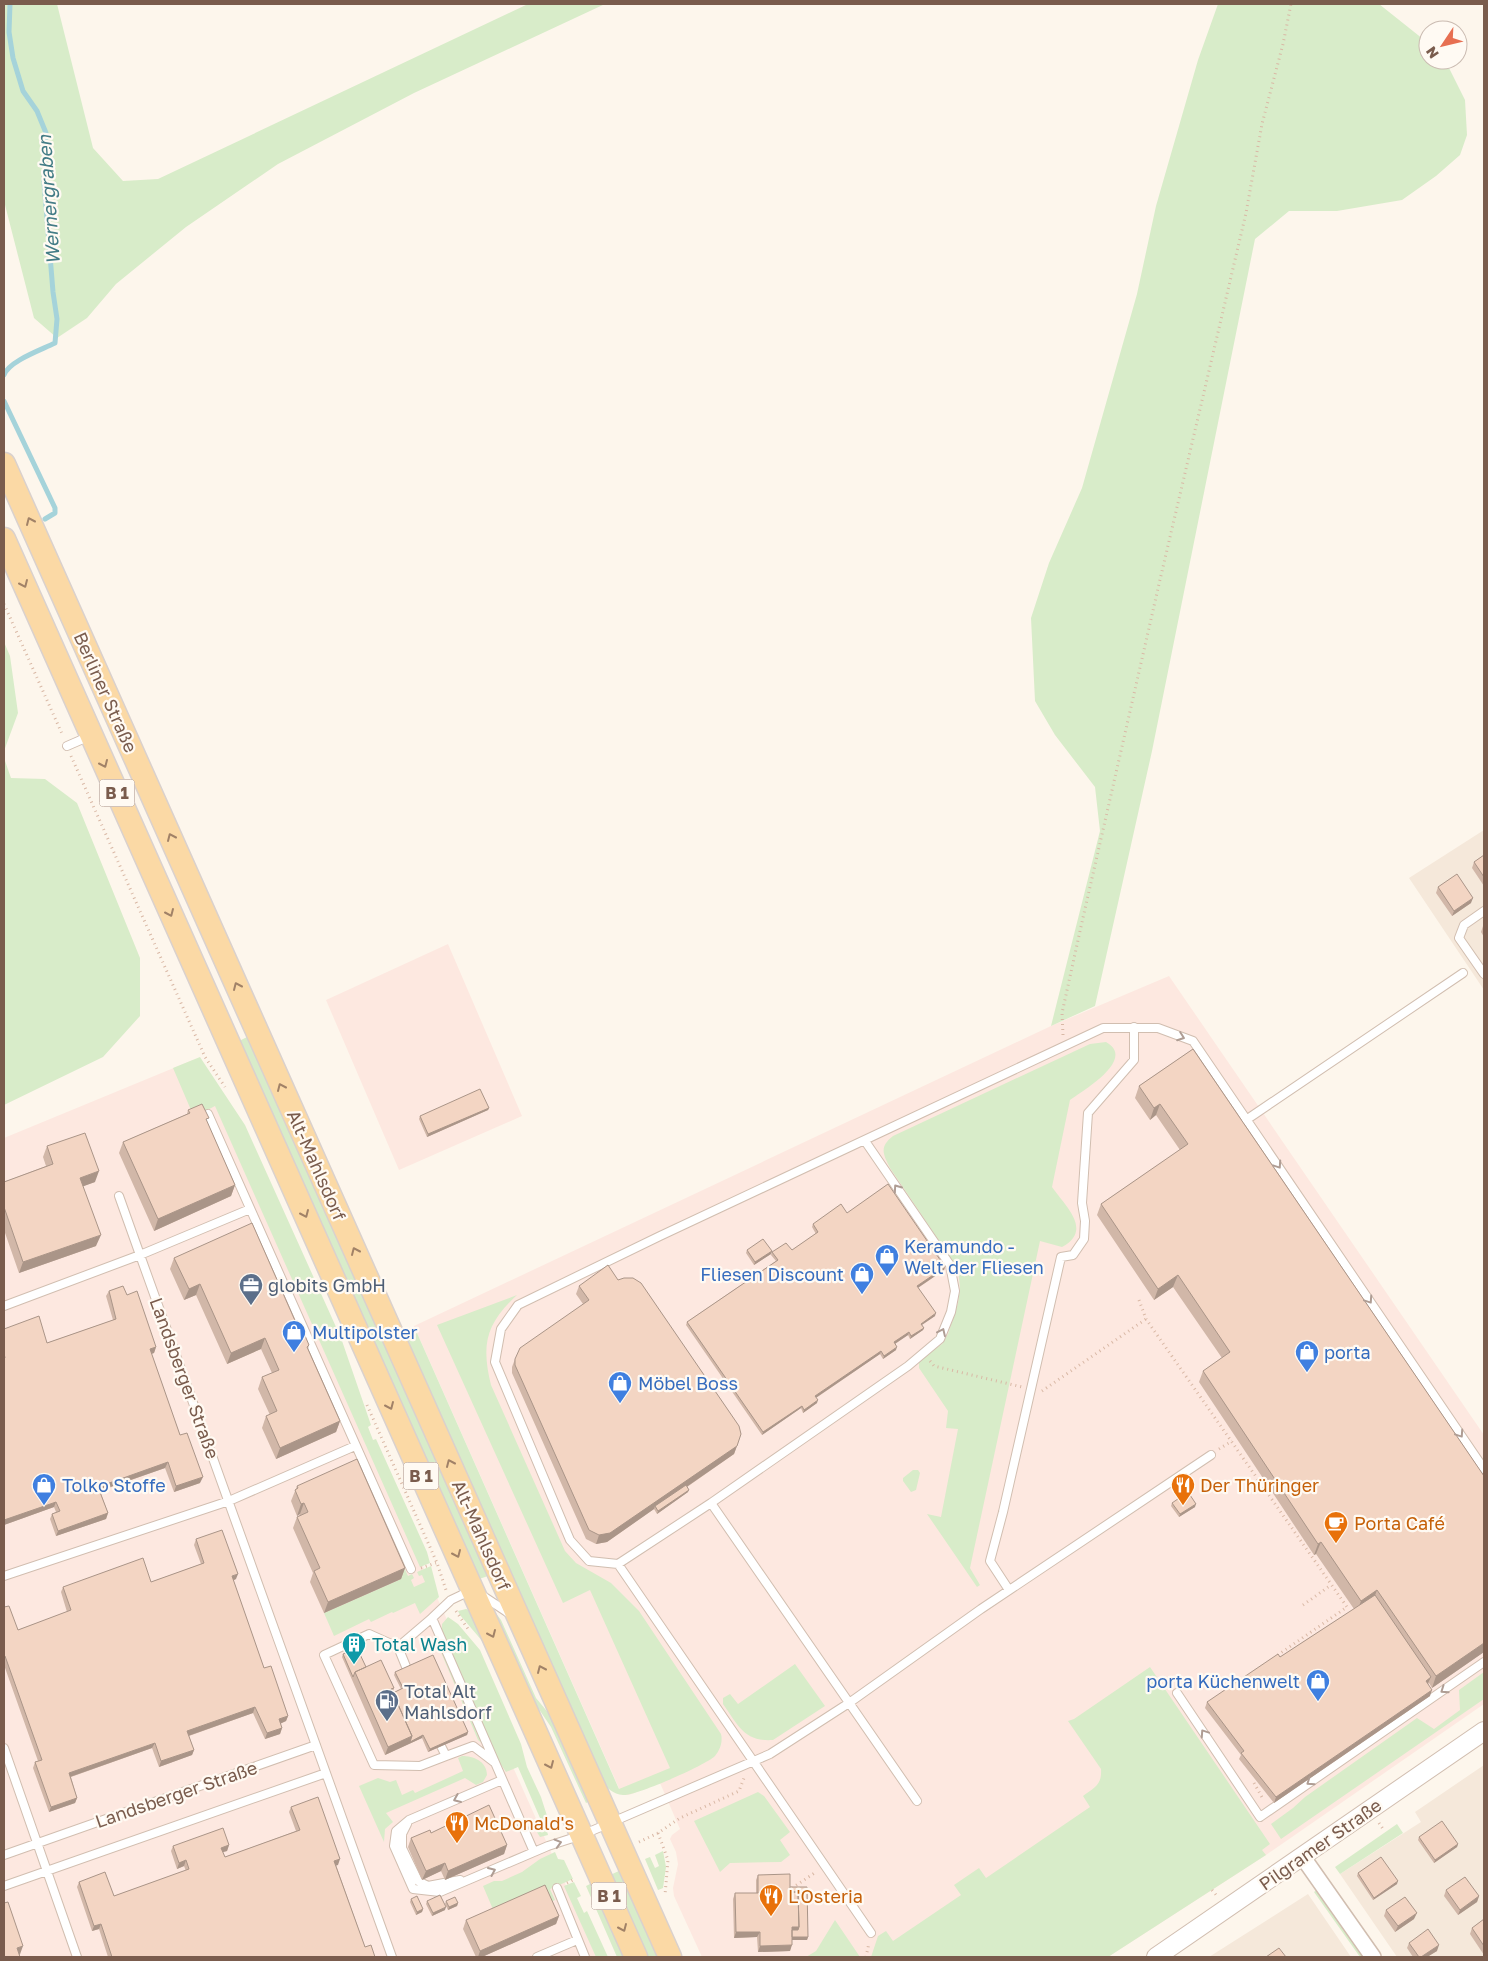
<svg xmlns="http://www.w3.org/2000/svg" width="1488" height="1961" viewBox="0 0 1488 1961" font-family="'Golos Text',sans-serif">
<style>
.residential{fill:#f5e8da}
.commercial{fill:#fde8e0}
.green{fill:#d8ecc9}
.lines{fill:none;stroke-linecap:round;stroke-linejoin:round}
.stream{stroke:#a5d3da;stroke-width:5}
.service-casing{stroke:#d1beb0;stroke-width:10}
.minor-casing{stroke:#d1beb0;stroke-width:18}
.tertiary-casing{stroke:#d1beb0;stroke-width:20}
.primary-casing{stroke:#dad1cd;stroke-width:25}
.path{stroke:#d9b8a5;stroke-width:3;stroke-dasharray:1 4;stroke-linecap:butt}
.service{stroke:#fff;stroke-width:8}
.minor{stroke:#fff;stroke-width:15}
.tertiary{stroke:#fff;stroke-width:18}
.primary{stroke:#fbd9a5;stroke-width:22}
.wall{fill:#d1b7a8}
.shaded-wall{fill:#aa9588}
.building{fill:#f3d5c3;stroke:#aa9588}
.oneway{stroke:#a18267}
.oneway2{stroke:#af9d94}
.labels{text-anchor:middle;dominant-baseline:central;stroke-width:4.5;stroke-linejoin:round;paint-order:stroke}
.shield{fill:#fffaf3;stroke:#a28b7f;stroke-width:1}
.shield-label{font-size:16px;font-weight:bold;fill:#7a5c4d}
.street-label{font-size:18px;fill:#7a5c4d;stroke:#fffaf3}
.shop-label{font-size:18px;fill:#366cbe;stroke:#fffaf3;text-anchor:start}
.service-label{font-size:18px;fill:#4e5e75;stroke:#fffaf3;text-anchor:start}
.food-label{font-size:18px;fill:#c56008;stroke:#fffaf3;text-anchor:start}
.culture-label{font-size:18px;fill:#0d838f;stroke:#fffaf3;text-anchor:start}
.water-label{font-size:19px;font-style:italic;fill:#437c86;stroke:#fffaf3}
</style>
<rect width="100%" height="100%" fill="#fdf6ec"/>
<!-- residential -->
<path class="residential" d="M1484,830v160l-75,-112z
M1484,1765v192h-87l-57,-83 81,-52 -6,-10z
M1308,1894l43,63h-142z"/>
<!-- commercial -->
<path class="commercial" d="M448,944l74,172 -123,54 -73,-170z
M1169,976l315,459v269l-218,151 -158,102h-406l-28,-61 -1,-8 5,-24 -2,-12 -6,-13 2,-4 8,-6 -20,-46 -31,12h-7l-208,-469 637,-300z
M193,1060l43,73 127,299 235,525h-594v-819z"/>
<!-- green -->
<path class="green" d="M4,4h53l36,144 30,33 35,-2 370,-175h77l-191,89 -136,71 -92,63 -70,57 -29,34 -30,20 -23,-20 -30,-117z
M1218,4h161l49,39v17h17l20,40 2,35 -7,20 -24,21 -34,24 -65,11h-48l-34,28 -103,512 -57,255 -44,20 49,-195 -5,-44 -40,-52 -20,-34 -4,-83 18,-55 33,-75 55,-194 19,-88 42,-146z
M4,642l6,14 8,57 -14,38z
M4,758l7,20 34,1 32,24 63,155v58l-37,41 -99,48z
M249,1036l239,540 -9,3 -242,-537z
M1106,1042c31,17 -23,49 -36,58l-18,87c14,20 41,43 10,60l-22,-6 -70,327 10,17 -3,2 -50,-73 14,3 17,-88 -12,-1 2,-17 -29,-43v-7l23,-17 6,-10 10,-31 2,-15 -2,-19 -68,-101c-7,-14 -11,-21 3,-32l197,-92z
M200,1057l45,68 96,213 30,87 -3,2 5,13 3,-1 51,113 3,11 -10,4 -205,-461 -21,11 -21,-49z
M517,1295c-31,29 -36,49 -26,90l74,166 11,12 35,20 28,28 82,123c2,8 -1,16 -6,22 -9,9 -79,40 -92,39 -10,-1 -16,-7 -22,-14l-197,-441 13,-7 202,456 51,-21 -80,-178 -27,13 -126,-278z
M913,1470h5l2,3 -4,17 -5,2 -8,-11v-3z
M391,1539l17,37 4,-2 2,4 -3,2 3,7 11,-5 -3,-7 -3,1 -2,-4 14,-6 8,31 -19,17 -5,-11 -22,10 -1,-1 -21,10 -2,-3 -35,17 -10,-23 77,-34z
M466,1609l5,2 14,30 -2,1 -23,-27 -2,-4z
M495,1612l6,8 35,78 14,17 40,86 -4,2 -35,-76 -23,-34 -35,-80z
M448,1617l10,7 22,26 41,94 6,23 14,30 9,28 -4,2 2,8 -8,2 -5,-8 8,-4 -25,-58 -12,5 -8,-12 -56,-129v-7z
M435,1638l3,2 46,105 -6,-5z
M795,1664l30,42 -52,34c-29,2 -35,-15 -50,-36v-6l7,-4 8,10z
M1150,1667l120,177 -8,6 4,5 -158,102h-237l7,-21 8,-5 7,10 68,-46 -7,-10 25,-17 7,10 104,-71 -7,-11c12,-9 19,-11 18,-27l-33,-48 6,-2z
M1484,1672v27l-203,140 -10,-15 22,-16 12,-11 112,-79 17,11 26,-19 -1,-20z
M462,1756c11,0 25,5 25,19l-4,7 -7,3 -11,-7 -79,35 7,9 -8,7 -1,13 -25,-56 19,-8 12,4 6,-2 6,15 11,-5 2,3 48,-22 -5,-13z
M758,1792l6,4 26,36 -10,8 10,15 -9,7 -51,1 -10,9 -26,-51z
M1397,1824l6,9 -63,41 -5,-7z
M663,1851l3,16 -3,21 -5,2 -13,-31 5,-2 5,11 4,-2 -4,-11z
M555,1852l3,7 6,1 9,19 -23,10 5,11 -9,4 -51,10 -12,-28 11,-5h8l20,-9 18,-13z
M621,1870l39,87h-15l-37,-81z
M574,1882l7,14 -4,2 7,15 3,-2 21,46h-12l-32,-71z
M592,1883l34,74h-9l-31,-71z
M1318,1889l47,68h-5l-46,-65z
M835,1920l25,37h-54l10,-6z"/>
<g class="lines">
<!-- stream -->
<path class="stream" d="M4,375c5,-14 37,-25 51,-32l2,-24 -4,-27 -9,-110 2,-49 -9,-22 -14,-20 -10,-33 -4,-26 1,-28
M4,401l51,107v5l-10,6"/>
<!-- service casing -->
<g class="service-casing">
<path id="service" d="M67,746l23,-10
M1484,911l-20,14 -5,13 25,36
M208,1114l203,455
M1246,1120l217,-147
M119,1196l21,59 110,-46
M4,1306l136,-51 252,702
M711,1503l206,298
M618,1564l93,-61 197,-137 32,-27 11,-27 4,-21 -5,-26 -85,-124
M4,1576l225,-75 126,-55
M1009,1590l-19,-29 13,-49 58,-255 12,-2 11,-16 1,-18 -3,-18 6,-90 46,-53v-33
M470,1591l-19,9 -19,18 102,234
M480,1594l30,20
M398,1647l-29,-13 -45,21 50,110 46,1 26,-10
M407,1669l-9,-22 34,-29
M1177,1693l83,124 224,-155
M441,1746l5,10 27,-10 21,16
M4,1748l73,209
M502,1780l-93,40 -13,11 -2,15 19,43 27,3 108,-46 34,-11 188,-81 79,-51 132,-94 230,-154
M407,1824l-5,10v14l16,33 10,5 32,-6
M4,1855l312,-110
M4,1886l322,-113
M557,1888l28,69
M871,1933l-253,-369 -29,-3 -19,-21 -75,-178 6,-33 17,-24 142,-69 443,-208h55l35,13 291,428
M537,1957l40,-17"/>
</g>
<!-- minor casing -->
<g class="minor-casing">
<path id="minor" d="M1302,1856l71,101"/>
</g>
<!-- tertiary casing -->
<g class="tertiary-casing">
<path id="tertiary" d="M1156,1957l328,-226"/>
</g>
<!-- primary casing -->
<g class="primary-casing">
<path id="primary" d="M4,464l666,1493
M4,539l632,1418"/>
</g>
<!-- path -->
<path class="path" d="M4,604l59,132
M71,756l134,301 20,30
M1063,1035l-1,-22 20,-91 77,-338 87,-371 16,-89 21,-80 8,-40
M1139,1300l7,19 201,288 -72,50
M930,1361l4,5 88,21
M1042,1391l104,-72
M367,1405l70,158 9,27
M1219,1449l13,-8
M421,1568l15,-5
M1303,1605l28,-20
M456,1611l12,18
M1254,1783l9,16
M1379,1823l4,6
M658,1833l10,27 -3,35
M639,1842l19,-9 22,-15 59,-27 5,-13
M567,1883l8,-4
M792,1888l24,-16
M1212,1890l5,6
M866,1957l3,-14"/>
<!-- service -->
<use href="#service" class="service"/>
<!-- minor -->
<use href="#minor" class="minor"/>
<!-- tertiary -->
<use href="#tertiary" class="tertiary"/>
<!-- primary -->
<use href="#primary" class="primary"/>
</g>
<!-- wall -->
<path class="wall" d="M1484,855v31l-12,-18 2,-6z
M1438,887l33,16 -19,13 -16,-23z
M1483,926h1v11l-3,-5z
M1193,1049l291,427v176l-52,36 -3,-5 -1,1 2,12 -156,107 -35,-44 2,-4 -36,-47 2,-6 73,-45 74,-48 -38,-55 -2,1 -115,-173 4,-11 19,-13 -49,-71 -19,13 -57,-85 4,-11 79,-54 -24,-35 -6,5 -15,-22 4,-12z
M489,1108l-1,2 -61,27 -8,-18 1,-3z
M188,1110l47,75 -4,11 -77,35 -35,-78 4,-11 64,-28z
M47,1146l48,36 -12,4 13,60 -77,27 -15,-43v-48l42,-16 -3,-9z
M847,1213l98,54 -1,3 -26,18 17,28 -13,9 2,3 -1,2 -13,9 -2,-4 -13,9 1,6 -13,9 -3,-5 -64,44 1,5 -14,10 -2,-5 -39,27 -76,-110 1,-3 89,-61 -5,-6 1,-3 20,-2 24,-16 -4,-7 1,-3z
M747,1250l25,1 -1,3 -17,11 -8,-12z
M174,1258l126,74 9,13 -1,4 32,72 -4,11 -60,27 -14,-31 4,-12 4,-1 -12,-26 4,-12 10,-4 -11,-24 -34,15 -31,-69 -12,5 -14,-31z
M618,1280l123,154 -7,20 -47,33 1,5 -31,22 -3,-5 -47,33 -11,2 -10,-5 -74,-166v-6l3,-8 68,-55 -7,-10 3,-8z
M109,1291l18,4 29,52 -2,6 -3,1 29,81 20,48 -26,9 -9,-24 -65,23 8,22 -2,6 -50,17 -6,-17 2,-5 4,-2 -2,-5 -50,18v-196l43,14 66,-23 -7,-24z
M297,1486l108,82 -4,11 -77,34 -14,-31 3,-9 -20,-45 4,-11 3,-2v-1l-3,2 -6,-15z
M1172,1503l23,4 -16,10 -8,-11z
M196,1539l40,40 -3,1 31,88 24,48 -2,5 -6,3 2,4 -2,6 -15,5 -12,-26 -64,23 5,14 -2,5 -33,12 -7,-19 -81,29 6,21 -2,5 -26,9 -16,-44 2,-6 3,-1 -34,-96v-58l14,23 49,-18 -6,-20 2,-5 88,-5 50,-18 -7,-19z
M343,1654l23,13 28,21 -1,5 8,-4 -7,-14 1,-3 73,60 -1,3 -39,17 -6,-14 -37,17 -43,-98z
M291,1807l47,58h-2l29,82 10,10h-267l-9,-28 -7,2 -15,-44 2,-5 35,14 72,-25 -2,-5 -7,3 -6,-18 2,-5 56,-1 -2,6 -4,1 2,5 71,-26 -7,-19z
M431,1833l76,12 -3,9 -59,26 -4,-9 -19,9 -14,-33 3,-9z
M1419,1837l39,7 -1,3 -23,16 -16,-23z
M1358,1873l39,11 -24,16 -16,-24z
M758,1875l32,12 18,50 -1,3h-15l-2,11 -32,1 -1,-15 -23,1 -1,-39 2,-6h21v-13z
M1446,1890l33,6 -2,6 -19,13 -14,-19z
M411,1899l12,10 -1,3 -6,3 -6,-13z
M427,1901l18,9 -13,6 -6,-12z
M446,1901l12,2 -1,3 -9,4 -3,-6z
M1386,1910l28,9 -19,13 -11,-16z
M559,1916l-3,8 -74,33h-6l-13,-28 3,-9z
M1484,1919v36l-14,-21 2,-6z
M1409,1943l28,8 -10,6h-14l-6,-9z"/>
<!-- shaded-wall -->
<path class="shaded-wall" d="M1473,898l-2,5 -19,13 2,-5z
M1160,1104l-4,11 -6,5 4,-12z
M489,1108l-1,2 -61,27 1,-3z
M99,1171l-4,11 -19,7 4,-11z
M235,1185l-4,11 -77,35 4,-12z
M101,1235l-5,11 -77,27 4,-11z
M772,1251l-1,3 -17,11 1,-3z
M945,1267l-1,3 -28,19 1,-3z
M1178,1275l-5,12 -19,13 4,-11z
M200,1284l-4,11 -12,5 5,-11z
M936,1313l-1,3 -15,10 1,-2z
M924,1328l-1,2 -13,9 1,-3z
M909,1332l-1,3 -15,10 1,-3z
M265,1338l-4,11 -34,15 4,-11z
M156,1347l-2,6 -6,2 2,-6z
M897,1347l-1,3 -13,9 1,-3z
M881,1351l-1,3 -66,45 1,-3z
M818,1400l-1,3 -14,10 1,-3z
M802,1406l-1,2 -39,27 1,-3z
M340,1421l-4,11 -60,27 4,-11z
M737,1446l-3,8 -78,54 -1,-2 -1,3 -47,33 -11,2 3,-9z
M168,1462l-3,6 -69,24 2,-5z
M203,1477l-3,6 -26,9 2,-6z
M689,1490l-1,2 -31,22 1,-3z
M56,1502l-2,5 -50,18v-5z
M304,1503l-4,11 -3,2 4,-12z
M1196,1504l-1,3 -16,10 1,-3z
M108,1513l-2,6 -50,17 2,-5z
M1321,1542l-5,12 -2,1 4,-11z
M405,1568l-4,11 -77,34 4,-11z
M238,1574l-2,5 -6,3 2,-6z
M1377,1590l-4,11 -16,11 4,-11z
M1484,1643v9l-52,36 4,-12z
M1431,1677l-3,6 -5,3 3,-5z
M1432,1690l-2,6 -156,107 2,-6z
M255,1707l-2,6 -68,24 2,-6z
M288,1716l-2,5 -9,4 2,-6z
M282,1728l-2,6 -15,5 2,-6z
M468,1732l-1,3 -39,17 2,-3z
M423,1735l-1,3 -37,17 3,-8 24,-11z
M155,1743l-3,5 -85,30 2,-5z
M194,1750l-2,5 -33,12 2,-6z
M77,1798l-2,5 -26,9 2,-5z
M1458,1844l-1,3 -23,16 1,-3z
M229,1845l-2,6 -8,2 2,-5z
M507,1845l-3,9 -59,26 3,-9z
M340,1859l-2,6 -6,2 2,-6z
M186,1860l-2,6 -7,3 2,-6z
M445,1863l-4,8 -19,9 4,-9z
M1398,1881l-1,3 -24,16 1,-2z
M1479,1896l-2,6 -19,13 2,-5z
M458,1903l-1,3 -9,4 1,-3z
M446,1907l-1,3 -13,6 1,-3z
M423,1909l-1,3 -6,3 1,-3z
M1417,1913l-3,6 -19,13 3,-6z
M559,1916l-3,8 -74,33h-4l2,-6z
M101,1924l-2,5 -7,2 2,-5z
M792,1927h7l-2,6h-6z
M736,1932h24l-3,5 -23,1z
M791,1937h17l-1,3h-17z
M792,1945l-2,6 -32,1 2,-6z
M1439,1945l-2,6 -10,6h-6z
M23,1946l-4,11 -2,-9z"/>
<!-- building -->
<path class="building" d="M1484,855v22l-10,-15z
M1457,874l16,24 -19,13 -16,-24z
M1193,1049l291,427v167l-48,33 -59,-86 -16,11 -40,-59 -3,2 -115,-173 27,-19 -52,-77 -20,14 -57,-85 87,-60 -28,-40 -6,4 -15,-22z
M480,1089l9,19 -61,26 -8,-18z
M202,1104l7,14 -3,1 29,66 -77,34 -35,-77 67,-29 -2,-3z
M85,1133l14,38 -19,7 21,57 -78,27 -19,-55v-25l49,-18 -6,-18z
M888,1184l57,83 -28,19 19,27 -15,11 3,4 -13,8 -2,-4 -15,10 3,5 -13,9 -3,-5 -66,45 3,4 -14,10 -2,-4 -39,26 -76,-110 91,-62 -6,-8 14,-9 6,7 26,-18 -5,-8 28,-20 6,9z
M252,1223l48,109 3,-1 6,14 -2,2 33,74 -60,27 -14,-32 11,-5 -15,-34 17,-7 -14,-32 -34,15 -31,-69 -11,5 -15,-31z
M763,1239l9,12 -17,11 -8,-12z
M608,1265l10,15 6,-2h9l8,5 98,143 2,8 -4,12 -127,87 -11,2 -10,-5 -74,-165v-6l5,-11 69,-48 -10,-14z
M123,1286l4,9 10,-4 19,56 -6,2 30,86 7,-2 16,44 -27,9 -8,-24 -70,25 10,26 -50,18 -6,-17 8,-3 -4,-9 -52,18v-162h1l-1,-5v-24l35,-13 8,27 69,-24 -7,-28z
M357,1459l48,109 -77,34 -14,-31 6,-3 -23,-51 11,-5 -4,-9 -3,1 -6,-14 3,-2 -1,-2z
M686,1485l3,5 -31,21 -3,-5z
M1188,1492l8,12 -16,10 -8,-11z
M222,1530l16,44 -6,2 32,92 7,-2 17,50 -9,3 3,9 -15,5 -12,-26 -68,24 7,19 -33,11 -6,-18 -86,30 8,25 -26,9 -16,-45 7,-2 -37,-104 -1,1v-50l5,-1 9,24 53,-20 -8,-23 80,-29 8,24 53,-19 -8,-24z
M1375,1595l56,82 -5,4 6,9 -156,107 -35,-44 3,-2 -37,-49 71,-48 2,3z
M357,1648l9,19 -11,5 -2,5 -10,-23z
M433,1655l35,77 -38,17 -7,-14 -13,7 2,-6 -19,-43 10,-5 -8,-16z
M381,1660l13,28 -3,1 21,47 -24,11 -33,-75z
M318,1797l22,62 -6,2 31,86 6,-2 4,12h-263l-11,-33 -7,2 -15,-44 26,-10 9,24 75,-27 -3,-9 -7,3 -6,-17 50,-18 6,17 -8,3 4,9 75,-27 -9,-23z
M489,1805l18,40 -59,26 -3,-8 -19,8 -15,-33 19,-8 1,3z
M1442,1821l16,23 -23,16 -16,-23z
M1381,1857l17,24 -24,17 -16,-25z
M790,1874v18h8l1,35h-7v18l-32,1v-14h-24l-1,-39h23v-18z
M1465,1877l14,19 -19,14 -14,-20z
M545,1885l14,31 -79,35 -14,-31z
M790,1887h17l1,50h-16v-7h6l1,-3 -1,-35h-8z
M440,1895l6,12 -13,6 -6,-12z
M417,1896l6,13 -6,3 -6,-13z
M455,1897l3,6 -9,4 -3,-6z
M1405,1897l12,16 -19,13 -12,-16z
M8,1902l15,44 -6,2 3,9h-16v-54z
M1484,1919v27l-12,-18z
M1428,1929l11,16 -18,12h-2l-10,-14z
M1279,1948l7,9h-20z"/>
<!-- one-way arrows -->
<defs><path id="oneway-chevron" d="M-2-3.5L2.5 0L-2 3.5" fill="none" stroke-width="1.6" stroke-linecap="round" stroke-linejoin="round" transform="scale(1.25)"/></defs>
<g class="oneway">
<use href="#oneway-chevron" transform="translate(30 521) rotate(-114)"/>
<use href="#oneway-chevron" transform="translate(24 584) rotate(66)"/>
<use href="#oneway-chevron" transform="translate(104 764) rotate(66)"/>
<use href="#oneway-chevron" transform="translate(171 837) rotate(-114)"/>
<use href="#oneway-chevron" transform="translate(170 913) rotate(66)"/>
<use href="#oneway-chevron" transform="translate(237 986) rotate(-114)"/>
<use href="#oneway-chevron" transform="translate(281 1087) rotate(-114)"/>
<use href="#oneway-chevron" transform="translate(305 1214) rotate(66)"/>
<use href="#oneway-chevron" transform="translate(355 1251) rotate(-114)"/>
<use href="#oneway-chevron" transform="translate(390 1406) rotate(66)"/>
<use href="#oneway-chevron" transform="translate(450 1463) rotate(-114)"/>
<use href="#oneway-chevron" transform="translate(457 1554) rotate(66)"/>
<use href="#oneway-chevron" transform="translate(492 1634) rotate(66)"/>
<use href="#oneway-chevron" transform="translate(541 1669) rotate(-114)"/>
<use href="#oneway-chevron" transform="translate(550 1765) rotate(66)"/>
<use href="#oneway-chevron" transform="translate(623 1928) rotate(66)"/>
</g>
<g class="oneway2">
<use href="#oneway-chevron" transform="translate(1181 1037) rotate(20)"/>
<use href="#oneway-chevron" transform="translate(1278 1165) rotate(56)"/>
<use href="#oneway-chevron" transform="translate(897 1188) rotate(-125)"/>
<use href="#oneway-chevron" transform="translate(1369 1300) rotate(56)"/>
<use href="#oneway-chevron" transform="translate(942 1332) rotate(-65)"/>
<use href="#oneway-chevron" transform="translate(1460 1434) rotate(56)"/>
<use href="#oneway-chevron" transform="translate(1444 1690) rotate(145)"/>
<use href="#oneway-chevron" transform="translate(1204 1733) rotate(-124)"/>
<use href="#oneway-chevron" transform="translate(1310 1782) rotate(145)"/>
<use href="#oneway-chevron" transform="translate(457 1799) rotate(157)"/>
<use href="#oneway-chevron" transform="translate(558 1843) rotate(-16)"/>
<use href="#oneway-chevron" transform="translate(492 1871) rotate(-24)"/>
</g>
<!-- icons -->
<defs>
<g id="shop-pin" transform="scale(1.25)"><path d="M0 17L-7.5 6A9.5 9.5 0 1 1 7.5 6Z" fill="#3f7fe0" stroke="#fffaf3"/><path d="M-5-2.5h2.3a2.7 3.5 0 0 1 5.4 0H5L5.5 6h-11ZM-1.5-2.5h3a1.5 2.3 0 0 0-3 0Z" fill="#fff"/></g>
<g id="office-pin" transform="scale(1.25)"><path d="M0 17L-7.5 6A9.5 9.5 0 1 1 7.5 6Z" fill="#5c6f8a" stroke="#fffaf3"/><path d="M-6-3h4V-5.5h4V-3h4V5H-6ZM-1-4.5V-3h2v-1.5ZM-6 0V1H6V0Z" fill="#fff"/></g>
<g id="restaurant-pin" transform="scale(1.25)"><path d="M0 17L-7.5 6A9.5 9.5 0 1 1 7.5 6Z" fill="#e8710a" stroke="#fffaf3"/><path d="M-5-6h1v4h1v-4h1v4h1v-4h1v5L-1.5 .5V6h-2V.5L-5-1ZM5-6V6H3V1.5H1.5Q1.5-4 5-6Z" fill="#fff"/></g>
<g id="cafe-pin" transform="scale(1.25)"><path d="M0 17L-7.5 6A9.5 9.5 0 1 1 7.5 6Z" fill="#e8710a" stroke="#fffaf3"/><path d="M-5.5-4.5H6V0H3Q3 3.5 0 3.5H-2.5Q-5.5 3.5-5.5 0ZM3-3.2v2h1.7v-2ZM-6 4.5H4V6H-6Z" fill="#fff"/></g>
<g id="building-pin" transform="scale(1.25)"><path d="M0 17L-7.5 6A9.5 9.5 0 1 1 7.5 6Z" fill="#0f9aa8" stroke="#fffaf3"/><path d="M-4-6H4V6H1V3H-1V6H-4ZM-2.5-4.3h1.7v1.8h-1.7ZM.8-4.3h1.7v1.8H.8ZM-2.5-1h1.7V.8h-1.7ZM.8-1h1.7V.8H.8Z" fill="#fff"/></g>
<g id="fuel-pin" transform="scale(1.25)"><path d="M0 17L-7.5 6A9.5 9.5 0 1 1 7.5 6Z" fill="#5c6f8a" stroke="#fffaf3"/><path d="M-5.5-6h7V0h2V4h1.3V-2.5L3-4.5l.8-.8L6-3V5H2.5V1h-1V6h-7ZM-4.2-4.7v3.2H.2V-4.7Z" fill="#fff"/></g>
</defs>
<g fill-rule="evenodd">
<use href="#shop-pin" x="887" y="1256"/>
<use href="#shop-pin" x="862" y="1274"/>
<use href="#office-pin" x="251" y="1285"/>
<use href="#shop-pin" x="294" y="1332"/>
<use href="#shop-pin" x="1307" y="1352"/>
<use href="#shop-pin" x="620" y="1383"/>
<use href="#shop-pin" x="44" y="1485"/>
<use href="#restaurant-pin" x="1183" y="1485"/>
<use href="#cafe-pin" x="1336" y="1523"/>
<use href="#building-pin" x="354" y="1644"/>
<use href="#shop-pin" x="1318" y="1681"/>
<use href="#fuel-pin" x="387" y="1701"/>
<use href="#restaurant-pin" x="457" y="1823"/>
<use href="#restaurant-pin" x="771" y="1896"/>
</g>
<g class="labels">
<!-- shield labels -->
<g class="shield">
<rect x="99.5" y="779.5" width="35" height="27" rx="4"/>
<rect x="403.5" y="1462.5" width="35" height="27" rx="4"/>
<rect x="591.5" y="1882.5" width="35" height="27" rx="4"/>
</g>
<g class="shield-label">
<text x="117" y="793">B 1</text>
<text x="421" y="1476">B 1</text>
<text x="609" y="1896">B 1</text>
</g>
<!-- street labels -->
<g class="street-label">
<text transform="translate(106 692) rotate(66)">Berliner Straße</text>
<text transform="translate(317 1165) rotate(66)">Alt-Mahlsdorf</text>
<text transform="translate(185 1378) rotate(70)">Landsberger Straße</text>
<text transform="translate(482 1535) rotate(66)">Alt-Mahlsdorf</text>
<text transform="translate(176 1794) rotate(-19)">Landsberger Straße</text>
<text transform="translate(1320 1844) rotate(-35)">Pilgramer Straße</text>
</g>
<!-- shop labels -->
<g class="shop-label">
<text x="904" y="1246">Keramundo -<tspan x="904" dy="21">Welt der Fliesen</tspan></text>
<text x="844" y="1274" text-anchor="end">Fliesen Discount</text>
<text x="312" y="1332">Multipolster</text>
<text x="1324" y="1352">porta</text>
<text x="638" y="1383">Möbel Boss</text>
<text x="62" y="1485">Tolko Stoffe</text>
<text x="1300" y="1681" text-anchor="end">porta Küchenwelt</text>
</g>
<!-- service labels -->
<g class="service-label">
<text x="268" y="1285">globits GmbH</text>
<text x="404" y="1691">Total Alt<tspan x="404" dy="21">Mahlsdorf</tspan></text>
</g>
<!-- food labels -->
<g class="food-label">
<text x="1200" y="1485">Der Thüringer</text>
<text x="1354" y="1523">Porta Café</text>
<text x="474" y="1823">McDonald's</text>
<text x="788" y="1896">L'Osteria</text>
</g>
<!-- culture labels -->
<g class="culture-label">
<text x="372" y="1644">Total Wash</text>
</g>
<!-- water labels -->
<g class="water-label">
<text transform="translate(48 200) rotate(-94)">Wernergraben</text>
</g>
</g>
<!-- border -->
<rect width="1488" height="1961" fill="none" stroke="#7a5c4d" stroke-width="10"/>
<!-- north arrow -->
<g transform="translate(1443 45) rotate(235)"><circle r="24" fill="#fffaf3" stroke="#cabbb1"/>
<path d="M0-4L9 19L0 12L-9 19Z" fill="#e76f51"/>
<text y="-8" font-size="14" font-weight="bold" text-anchor="middle" fill="#7a5c4d">N</text>
</g>
</svg>
